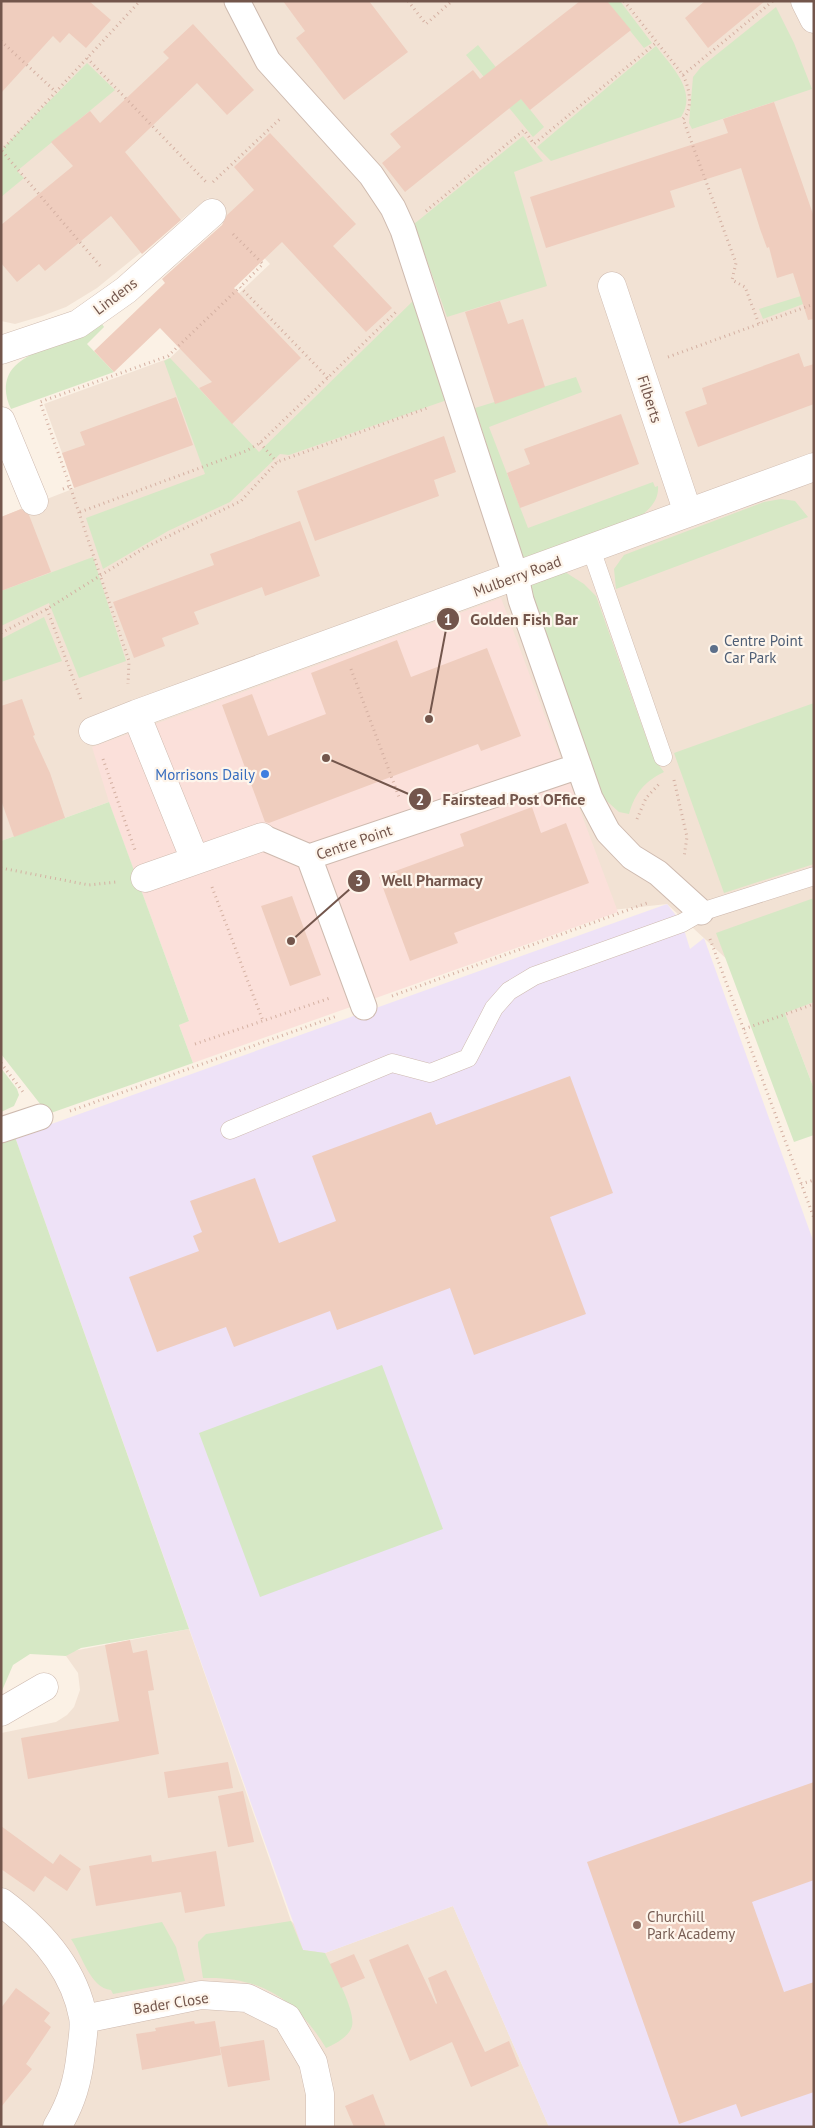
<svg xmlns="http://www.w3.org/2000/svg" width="815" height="2128" viewBox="0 0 815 2128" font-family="'PT Sans',sans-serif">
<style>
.residential{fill:#f2e2d4}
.commercial{fill:#fbe0da}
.education{fill:#eee2f7}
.green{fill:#d6e8c5}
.building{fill:#efcdbe}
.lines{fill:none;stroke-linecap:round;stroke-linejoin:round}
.service-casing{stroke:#cebaaf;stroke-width:19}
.pedestrian-casing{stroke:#cebaaf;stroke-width:27}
.minor-casing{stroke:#cebaaf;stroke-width:29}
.path{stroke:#d4b0a2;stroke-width:3;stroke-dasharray:1 4;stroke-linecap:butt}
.service{stroke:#fff;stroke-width:18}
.pedestrian{stroke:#fff;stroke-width:25}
.minor{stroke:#fff;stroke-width:28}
.service-dot{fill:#5c6f8a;stroke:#fef5eb;stroke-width:2}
.shop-dot{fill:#3f7fe0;stroke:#fef5eb;stroke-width:2}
.education-dot{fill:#8d6e63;stroke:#fef5eb;stroke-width:2}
.labels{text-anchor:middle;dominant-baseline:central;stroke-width:4.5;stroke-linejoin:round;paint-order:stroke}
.street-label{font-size:15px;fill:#73564c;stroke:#fef5eb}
.service-label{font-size:15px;fill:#4e5e75;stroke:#fef5eb;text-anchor:start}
.shop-label{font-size:15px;fill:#366cbe;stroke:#fef5eb;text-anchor:end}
.education-label{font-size:15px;fill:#785e54;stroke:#fef5eb;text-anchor:start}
.leader{fill:none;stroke:#73564c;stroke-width:2}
.callout-dot{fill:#73564c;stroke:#fef5eb;stroke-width:2}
.mark-label{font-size:15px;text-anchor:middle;font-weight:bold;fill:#fff}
.callout-label{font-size:16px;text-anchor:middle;font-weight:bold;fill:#73564c;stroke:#fef5eb;stroke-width:4.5;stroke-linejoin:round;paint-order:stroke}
</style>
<rect width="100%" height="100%" fill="#fbf1e5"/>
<!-- residential -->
<path class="residential" d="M1,1h813v1088l-29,-76 -118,-109 -64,7 -407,128 -87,-237 -108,39v-324l74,-29 -31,-84 126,-46 100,-94 -62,-66 -111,90 -31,19 -24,9 -27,8 -14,-3z
M189,1629l102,292 34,32 128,-47 96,221h-548v-394l55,-11 11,-7 7,-8 6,-17 -2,-17 -12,-17 7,-5z"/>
<!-- commercial -->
<path class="commercial" d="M501,598l117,314 -425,151 -14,-38 10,-5 -80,-218 -17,-55z"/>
<!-- education -->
<path class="education" d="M667,904l15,19 8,26 14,-11 110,305v884h-265l-96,-221 -128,47 -22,-3 -288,-813z"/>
<!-- green -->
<path class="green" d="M606,1h14l32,42 -8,5z
M776,7l18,36 18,46 -120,40 -3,-6 4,-46 8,-10z
M478,45l66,82 -11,10 -67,-82z
M656,46c15,20 42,45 25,71l-130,44 -14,-14z
M87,63l28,27 -98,81 7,7 -23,19v-47z
M523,136l20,25 -29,11 33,114 -100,31 -33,-93z
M801,296l13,4 -51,19 -4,-10z
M417,297l30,103 -158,55 -9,-1 -50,48 -62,29 -65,38 -17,-51 119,-44 -41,-113 6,-3 89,94z
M102,324l2,3 -17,17 27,28 -103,37c-7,-14 -8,-31 4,-43 16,-16 65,-33 87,-42z
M576,377l6,15 -93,35 39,101 125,-46 2,5 3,-1c1,13 -7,22 -17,30l-118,43 -48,-151z
M781,499l14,2 13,16 -192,72 -2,-20 10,-14 140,-53z
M93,557l33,104 -47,17 -30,-75 -48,23v-35z
M565,572l19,12 12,12 50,141 9,23 9,12c-19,9 -29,21 -35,42l-10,-2 -19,-17 -73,-209z
M44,617l18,44 -61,21v-43z
M814,703v161l-90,29 -50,-140z
M109,802l80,219 -10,4 14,38 -145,51 -47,-60v-213z
M814,898v104l-29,11 29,76v46l-20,7 -78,-209z
M1,1068l16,21 2,6 -5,11 -13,6z
M15,1137l174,492 -108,19 -15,8 -36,-2 -17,11 -12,28v-551z
M382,1365l61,164 -183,68 -61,-164z
M291,1921l12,29 22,3c7,15 31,57 27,73 -3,11 -17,18 -26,22 -29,-48 -65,-72 -123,-70l-5,-32v-4l8,-8z
M162,1922l14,25 9,34 -72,13 -2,-4c-21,-2 -29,-35 -40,-51z"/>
<!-- building -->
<path class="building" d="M1,1h88l22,19 -25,28 -17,-15 -9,10 -7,-7 -52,57z
M283,1h86l39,51 -64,48 -48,-62 9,-7z
M580,1h27l24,29 -101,80 -9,-11 -116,93 -23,-29 19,-16 -11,-13 83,-64 7,9z
M705,1h60l-57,47 -23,-30z
M193,24l61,66 -27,25 -30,-32 -72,69 56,68 -39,34 -31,-38 -66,55 -6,-7 -22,18 -16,-19v-38l72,-59 -22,-24 39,-31 10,12 69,-65 -6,-6z
M774,102l40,115v102l-6,1 -15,-47 -16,5 -8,-31 -2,1 -7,-19 -19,-61 -71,23 5,16 -129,41 -16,-51 198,-64 -5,-14z
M270,133l86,91 -23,22 59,62 -26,24 -84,-90 -48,46 67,70 -69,66 -33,-36 13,-6 -52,-54 -46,44 -20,-21 71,-68 -3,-4 60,-54 5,-10 27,-25 -20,-23z
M500,301l8,23 15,-5 22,68 -50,17 -30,-92z
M799,353l5,14 10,-3v40l-116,43 -13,-35 22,-8 -5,-16z
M176,397l17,48 -119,43 -12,-35 23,-8 -5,-13z
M621,414l18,50 -119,44 -13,-35 23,-9 -6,-15z
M444,436l12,36 -22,8 5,16 -124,45 -18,-50z
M21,509l8,6 22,57 -50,19v-74z
M300,521l20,55 -55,20 -3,-9 -68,25 5,12 -37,14 3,8 -31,12 -21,-56 101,-37 -4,-11z
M397,640l14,37 76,-29 34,88 -40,15 -3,-7 -209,79 -4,-1 -43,-117 30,-11 16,42 58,-22 -15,-41z
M22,699l13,36 -2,1 17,37 15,45 -51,19 -13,-37v-94z
M532,807l9,26 25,-10 23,60 -135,50 4,10 -48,18 -31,-84 85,-31 -4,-12z
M292,896l29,79 -31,11 -29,-80z
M570,1076l43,117 -63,24 36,97 -112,41 -24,-67 -113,42 -7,-19 -96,36 -8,-20 -69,25 -28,-75 70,-26 -6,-15 9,-4 -12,-31 65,-23 24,65 57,-22 -24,-65 119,-44 5,13z
M130,1640l3,13 14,-3 7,40 -6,1 11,63 -131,25 -7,-41 98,-17 -14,-76z
M228,1762l5,26 -65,10 -4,-26z
M814,1782v98l-62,22 32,90 30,-10v110l-73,25 -5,-13 -57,20 -92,-262z
M243,1791l11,51 -26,5 -10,-51z
M1,1826l52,38 7,-10 21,15 -14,22 -22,-15 -11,16 -33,-23z
M216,1851l9,55 -40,7 -4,-21 -85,14 -7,-40 62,-11 1,7z
M408,1944l28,60 1,-1 -9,-25 18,-8 39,82 24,-11 10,25 -48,21 -19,-45 -42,19 -41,-101z
M354,1954l11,24 -24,10 -11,-24z
M16,1988l34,25 -6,8 7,6 -25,37 6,5 -31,38v-99z
M194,2021l1,3 20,-3 6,34 -79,15 -6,-36 20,-3 -1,-3z
M264,2040l6,40 -42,7 -8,-40z
M373,2094l13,33h-32l-9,-21z"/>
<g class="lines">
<!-- service casing -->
<g class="service-casing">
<path id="service" d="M591,549l72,208
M230,1130l162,-67 38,10 38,-15 26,-50 15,-17 25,-15 148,-53 19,-11 113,-36"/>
</g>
<!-- pedestrian casing -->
<g class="pedestrian-casing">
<path id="pedestrian" d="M237,1l31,60 103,114 22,33 10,22 113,347 5,23 69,198 18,34 24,25 26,16 43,39
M262,837l47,20
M364,1007l-55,-150 270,-91
M1,1130l39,-13"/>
</g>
<!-- minor casing -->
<g class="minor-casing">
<path id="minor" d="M805,1l9,18
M612,286l76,227
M1,350l77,-26 48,-34 86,-77
M1,421l33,80
M93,731l43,-17
M195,860l-59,-146 678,-247
M145,878l117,-41
M1,1712l43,-25
M1,1902c39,29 73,66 82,115 2,11 -1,24 -2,35 -3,28 -9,50 -24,75
M84,2019l117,-24 46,3 40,20 26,44 7,32v33"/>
</g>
<!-- path -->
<path class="path" d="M408,1l18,23 26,-23
M624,1l59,74c6,12 11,33 0,44l53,144 -4,17 13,7 14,37
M1,41l55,51
M87,58l121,126
M683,75l90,-74
M1,151l139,-150
M2,151l100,117
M213,182l68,-64
M426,211l98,-81 10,14 123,-102
M233,234l30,30 -23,23 88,91
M668,357l146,-53
M260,443l17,19
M70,486l-30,-84 128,-46 72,-69
M63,489l7,-3 59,175 -1,23
M80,512l166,-61 14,-8 138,-133
M47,609l35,93
M1,633l46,-24 99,-62 95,-46 36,-39 153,-55
M351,669l48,128
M103,759l32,91
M674,780l13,57 -3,20
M637,819l9,-21 14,-15
M1,868l88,17 27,-3
M212,887l51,134
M710,939l104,279
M392,996l255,-93
M744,1029l70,-25
M195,1044l135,-46
M1,1063l22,29
M70,1111l267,-95
M801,1184l13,-4"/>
<!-- service -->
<use href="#service" class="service"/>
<!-- pedestrian -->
<use href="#pedestrian" class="pedestrian"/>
<!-- minor -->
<use href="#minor" class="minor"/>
</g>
<!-- markers -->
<circle class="service-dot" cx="714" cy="649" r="5"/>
<circle class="shop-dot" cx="265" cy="774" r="5"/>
<circle class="education-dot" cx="637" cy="1925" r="5"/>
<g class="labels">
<!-- street labels -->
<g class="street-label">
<text transform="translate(115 296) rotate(-37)">Lindens</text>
<text transform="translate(650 399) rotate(72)">Filberts</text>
<text transform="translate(517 576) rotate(-20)">Mulberry Road</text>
<text transform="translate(354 842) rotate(-19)">Centre Point</text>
<text transform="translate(171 2003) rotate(-9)">Bader Close</text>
</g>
<!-- service labels -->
<g class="service-label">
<text x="724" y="640">Centre Point<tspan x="724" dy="17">Car Park</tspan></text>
</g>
<!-- shop labels -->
<g class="shop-label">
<text x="255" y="774">Morrisons Daily</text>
</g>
<!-- education labels -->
<g class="education-label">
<text x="647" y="1916">Churchill<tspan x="647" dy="17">Park Academy</tspan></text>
</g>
</g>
<!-- callouts -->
<path class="leader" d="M429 719L448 619M326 758L420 799M291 941L359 881"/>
<g class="callout-dot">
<circle cx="429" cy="719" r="5"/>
<circle cx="326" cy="758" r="5"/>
<circle cx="291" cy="941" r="5"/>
<circle cx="448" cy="619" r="12"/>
<circle cx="420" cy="799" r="12"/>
<circle cx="359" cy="881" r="12"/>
</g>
<g class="mark-label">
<text x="448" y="625">1</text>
<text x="420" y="805">2</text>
<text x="359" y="886">3</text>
</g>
<g class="callout-label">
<text x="524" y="625">Golden Fish Bar</text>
<text x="514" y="805">Fairstead Post OFfice</text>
<text x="432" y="886">Well Pharmacy</text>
</g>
<!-- border -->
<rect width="815" height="2128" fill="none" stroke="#73564c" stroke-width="5"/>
</svg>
